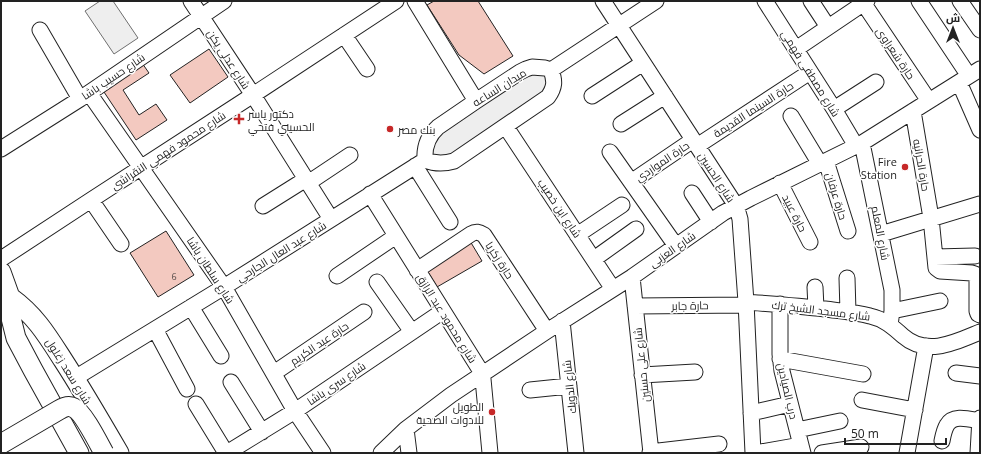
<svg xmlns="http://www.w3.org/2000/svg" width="981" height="454" viewBox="0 0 981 454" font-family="'Open Sans',Cairo,sans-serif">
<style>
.green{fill:#eee;stroke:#6f6f6f}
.building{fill:#f3c9c0;stroke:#222}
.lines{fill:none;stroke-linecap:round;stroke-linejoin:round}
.minor-casing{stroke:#222;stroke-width:17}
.major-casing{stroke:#222;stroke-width:21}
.minor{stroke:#fff;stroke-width:15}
.major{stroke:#fff;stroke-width:19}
.major-bridge-casing{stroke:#222;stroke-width:21;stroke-linecap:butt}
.major-bridge{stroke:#fff;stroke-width:19}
.poi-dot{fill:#c62828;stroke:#fff;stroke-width:1.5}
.labels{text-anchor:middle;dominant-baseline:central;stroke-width:3;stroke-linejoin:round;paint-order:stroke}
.number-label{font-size:9px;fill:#564c4a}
.street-label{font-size:11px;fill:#222;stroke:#fff}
.poi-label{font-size:11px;fill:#222;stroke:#fff;text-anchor:start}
</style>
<rect width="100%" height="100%" fill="#fff"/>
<!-- green -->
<path class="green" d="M100,1h13l25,37 -24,16 -29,-43z
M530,72l17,2v17l-94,66h-25l7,-21z"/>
<!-- building -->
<path class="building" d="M434,1h44l35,55 -29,18 -25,-19 -32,-50z
M209,49l19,28 -38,26 -20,-28z
M142,63l7,10 -26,17 16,25 17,-11 11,16 -31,20 -34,-51z
M166,231l28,44 -36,22 -28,-44z
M470,241l12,20 -45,26 -12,-20z"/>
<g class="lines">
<!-- minor casing -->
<g class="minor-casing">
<path id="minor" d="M191,1l62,94 78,124
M415,1l61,100
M603,1l128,197c4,6 7,13 9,21l6,83 7,151
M765,1l69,108 22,37
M811,1l17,26
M862,1l67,100
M919,1l50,75
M960,1l20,29
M40,30l40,69
M344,35l23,34
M796,49l71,-48
M532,67l13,1 6,2c4,11 4,17 -3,27l-94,64c-10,3 -19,3 -29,-1 -1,-14 3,-24 13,-33l38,-26 44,-29 6,-3z
M551,70l105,-69
M959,82l21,48
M89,93l135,194 71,124 28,42
M592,96l51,-33
M834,109l42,-27
M913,111l18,107 5,50 4,3 32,2 3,1 2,4v33l1,3 2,1
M791,116l29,48
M621,124l44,-28
M506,127l107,162
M862,143l30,147v21l-2,14
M697,146l113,-74
M1,149l79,-50 144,-98
M610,152l66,94
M826,161l22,70
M415,166l35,56
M631,182l62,-42
M308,183l42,-28
M780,183l30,59
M692,193l19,29
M370,194l110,176 3,9 7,74
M91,200l30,44
M263,206l43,-27
M881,234l99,-30
M577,235l45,-30
M935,257l40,-1
M1,259l90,-59 162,-105 143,-94
M594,259l42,-30
M417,270l54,-36c5,-3 8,-2 13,1l63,96
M337,276l59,-40
M632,277l19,176
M847,278l1,34
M377,282l35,50
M815,287l1,21
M746,302c26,2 53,4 79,7 15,2 30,3 45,7 14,3 23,11 33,20 24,21 53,6 77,-4
M780,304v50l2,17 21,82
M635,306l111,-1
M191,307l30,49
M892,311l48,-10
M562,321l14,132
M155,329l32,60
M780,359l83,15
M274,373l90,-61
M956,373l24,3
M642,375l53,-3
M75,378l149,-91 201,-127
M231,382l31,50
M530,390l39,-4
M862,400l53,10
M196,404l30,49
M751,413l39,-9
M406,429l3,24
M797,430l43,-9
M942,441c1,-5 2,-11 5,-16 6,-11 22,-6 33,-4
M650,452l69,-8
M227,453l68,-42 148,-100
M381,453l25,-24 45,-34 96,-64 85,-54 91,-64 28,-15 111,-55 118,-74
M755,453l46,-8
M822,453l39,-6
M907,453l19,-107
M978,453l2,-35"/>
</g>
<!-- major casing -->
<g class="major-casing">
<path id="major" d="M1,272l9,25 1,21 5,20 17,32 46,83
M10,297c25,18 37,38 53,63 20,31 38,62 56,93"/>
</g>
<!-- minor -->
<use href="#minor" class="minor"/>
<!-- major -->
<use href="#major" class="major"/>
<!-- major-bridge casing -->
<g class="major-bridge-casing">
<path id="major-bridge" d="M1,444l58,-34c5,-3 10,-5 15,-2 9,4 25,36 30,45"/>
</g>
<!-- major-bridge -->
<use href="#major-bridge" class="major-bridge"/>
</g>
<!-- markers -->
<g class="poi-dot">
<path d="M237 113h4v4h4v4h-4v4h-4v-4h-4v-4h4z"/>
<circle cx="390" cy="129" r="4"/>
<circle cx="905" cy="167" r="4"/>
<circle cx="492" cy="412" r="4"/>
</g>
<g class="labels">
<!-- number labels -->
<g class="number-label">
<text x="174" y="276">6</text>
</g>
<!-- street labels -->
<g class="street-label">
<text transform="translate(896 53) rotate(56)">حارة شعراوى</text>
<text transform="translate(229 59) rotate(57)">شارع عدلى يكن</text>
<text transform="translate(811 73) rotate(58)">شارع مصطفى فهمي</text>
<text transform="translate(113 76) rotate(-34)">شارع حسيب باشا</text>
<text transform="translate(499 87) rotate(-32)">ميدان الساعه</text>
<text transform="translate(753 109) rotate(-33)">حارة السينما القديمة</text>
<text transform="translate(168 150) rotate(-33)">شارع محمود فهمي النقراشى</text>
<text transform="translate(662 161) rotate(-34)">حارة المواردي</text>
<text transform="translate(922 165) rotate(80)">حارة الحرانيه</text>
<text transform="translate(717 177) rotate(57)">شارع الحسين</text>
<text transform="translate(837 196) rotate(73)">حارة عرفان</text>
<text transform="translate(560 208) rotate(56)">شارع ابن خصيب</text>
<text transform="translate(795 213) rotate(63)">حارة عبيد</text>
<text transform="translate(881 233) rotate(79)">شارع المعلم</text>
<text transform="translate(672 249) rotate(-35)">شارع العزبى</text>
<text transform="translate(281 251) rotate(-32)">شارع عبد العال الجارحي</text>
<text transform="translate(500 260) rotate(57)">حارة زكريا</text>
<text transform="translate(211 270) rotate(57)">شارع سلطان باشا</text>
<text transform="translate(690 305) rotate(-1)">حارة جابر</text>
<text transform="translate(821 310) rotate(7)">شارع مسجد الشيخ ترك</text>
<text transform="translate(447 318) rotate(58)">شارع محمود عبد الرازق</text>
<text transform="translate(319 343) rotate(-34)">حارة عبد الكريم</text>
<text transform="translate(641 365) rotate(-96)">شارع على حسنين</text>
<text transform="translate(69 371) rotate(58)">شارع سعد زغلول</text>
<text transform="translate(336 383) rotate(-34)">شارع سرى باشا</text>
<text transform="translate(569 387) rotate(-96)">شارع الدويك</text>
<text transform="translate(788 391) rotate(77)">درب الصيادين</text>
</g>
<!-- poi labels -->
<g class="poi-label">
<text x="248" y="113">دكتور ياسر<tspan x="248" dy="13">الحسيني فتحي</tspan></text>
<text x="398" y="129">بنك مصر</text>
<text x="897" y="161" text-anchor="end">Fire<tspan x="897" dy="13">Station</tspan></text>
<text x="484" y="406" text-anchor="end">الطويل<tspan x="484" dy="13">للادوات الصحية</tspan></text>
</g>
</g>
<!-- border -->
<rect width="981" height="454" fill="none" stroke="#222222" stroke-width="4"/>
<!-- north arrow -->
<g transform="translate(953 28)" stroke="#ffffff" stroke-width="3" paint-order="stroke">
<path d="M0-3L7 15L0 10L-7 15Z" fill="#222222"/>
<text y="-6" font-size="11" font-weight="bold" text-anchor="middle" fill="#222222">ش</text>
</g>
<!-- scale -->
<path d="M845 438v6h101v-6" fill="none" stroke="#222222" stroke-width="2"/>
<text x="851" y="438" font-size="12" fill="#222222" stroke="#ffffff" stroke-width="3" paint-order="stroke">50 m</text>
</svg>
